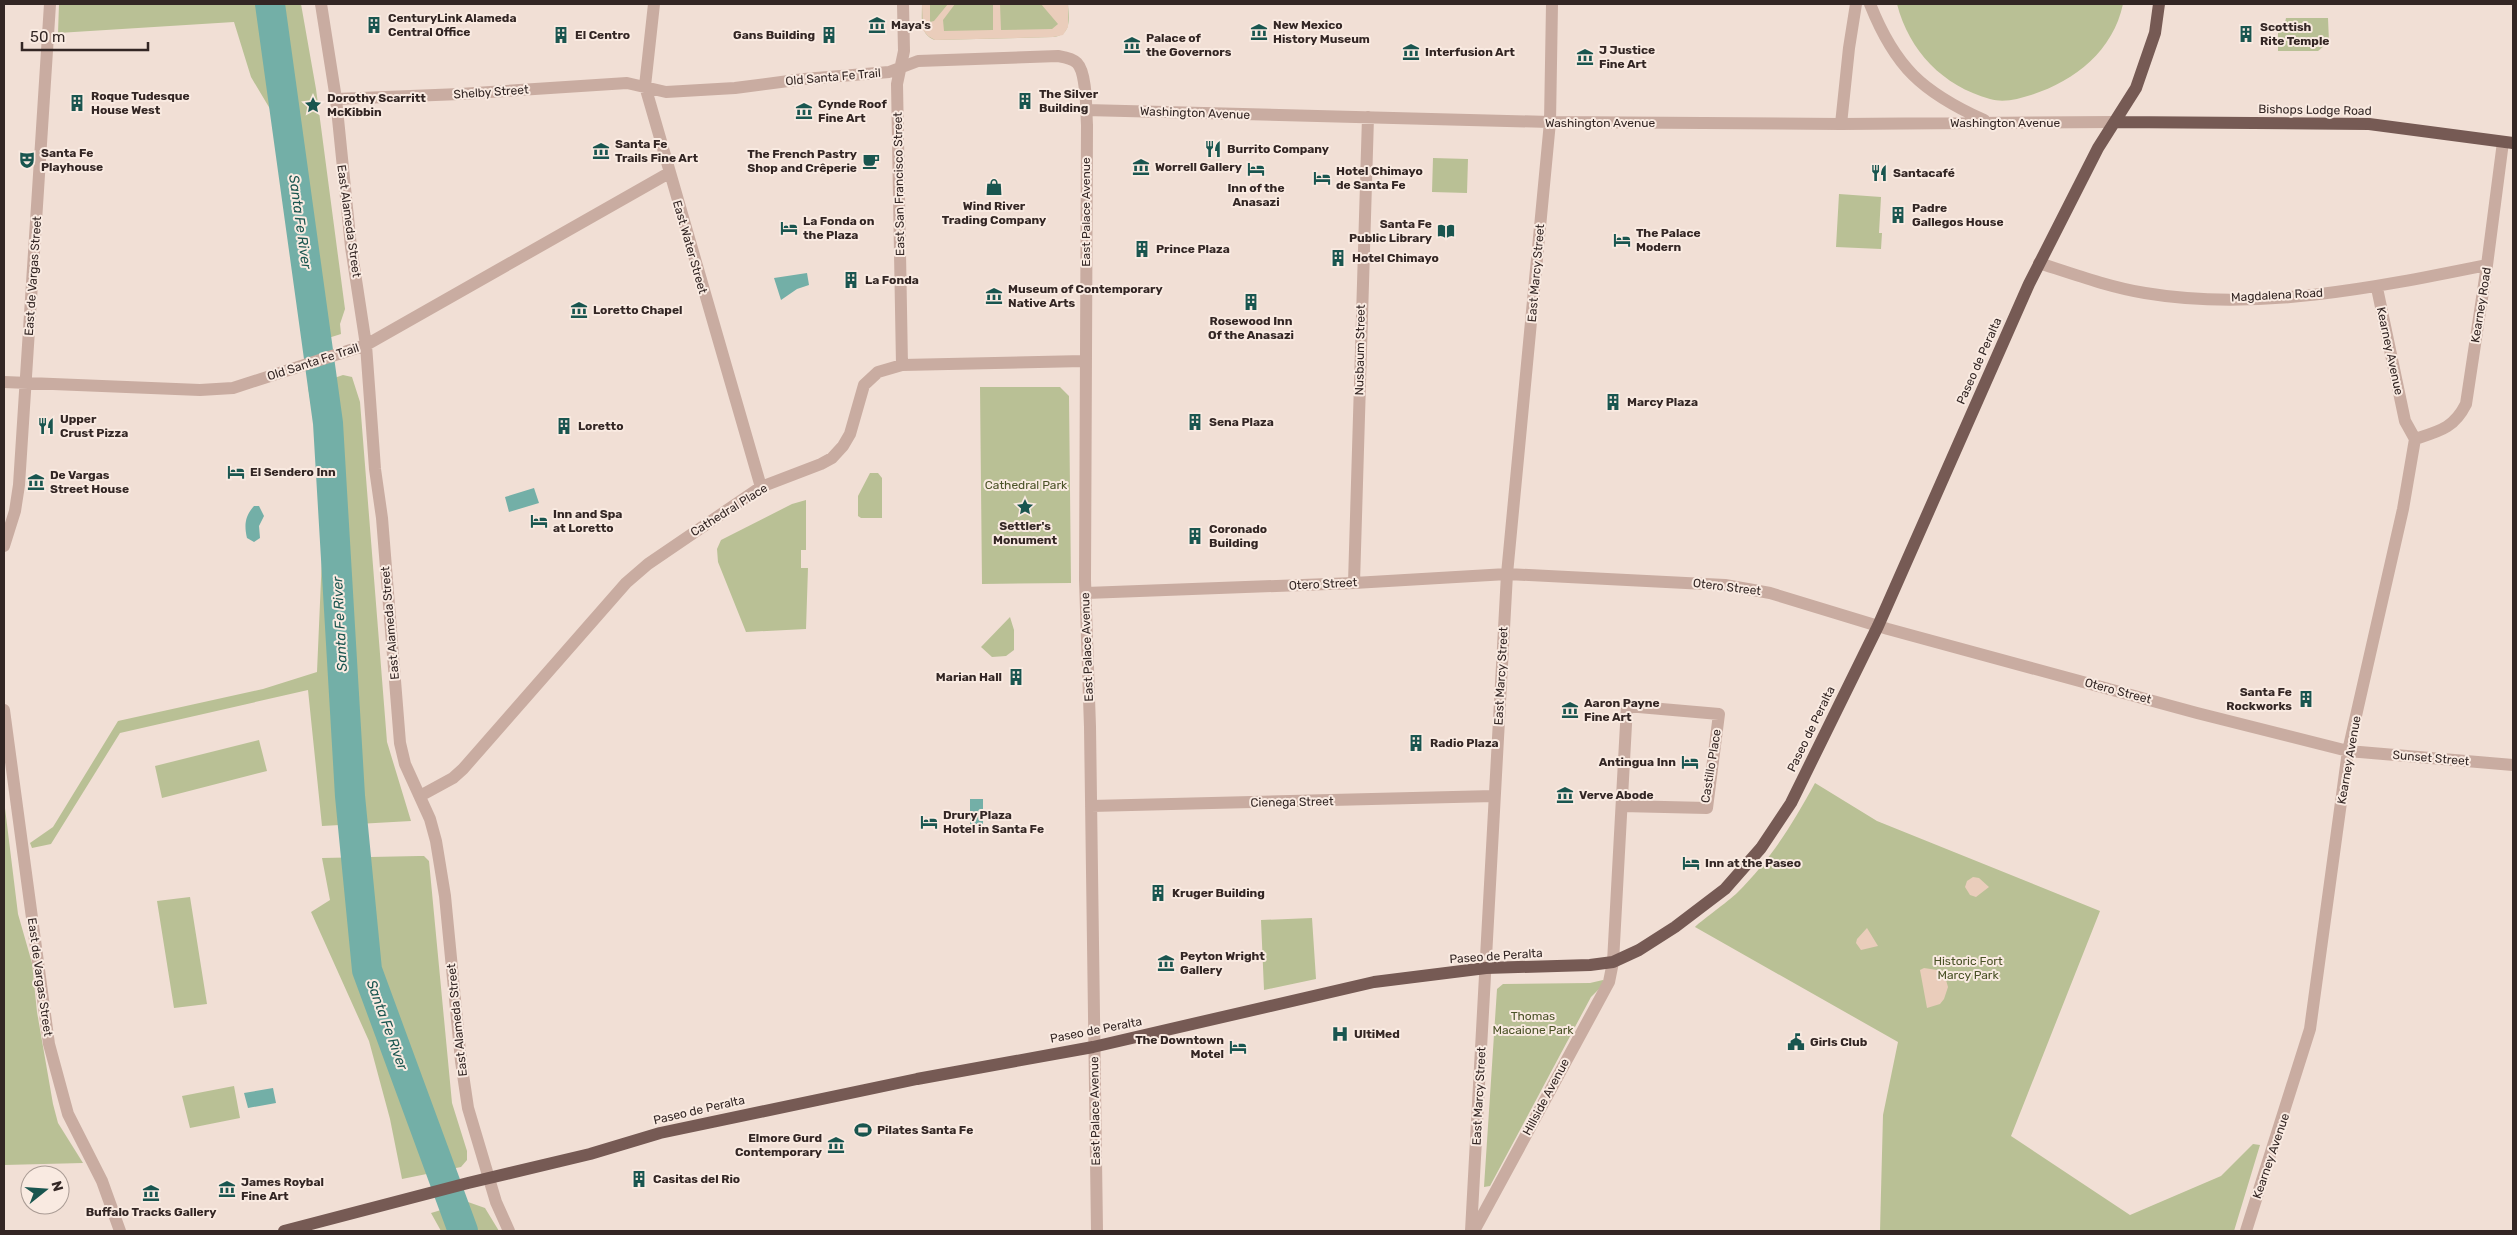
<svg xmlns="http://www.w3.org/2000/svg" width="2517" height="1235" viewBox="0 0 2517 1235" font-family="Rubik,sans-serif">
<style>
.green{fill:#b9c095}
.plaza{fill:#eacdbb}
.water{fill:#73afa7}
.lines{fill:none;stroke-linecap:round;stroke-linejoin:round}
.river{stroke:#73afa7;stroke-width:30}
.minor{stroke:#c9aca1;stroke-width:12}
.major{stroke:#765a54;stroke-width:12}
.labels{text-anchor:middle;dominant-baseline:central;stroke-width:4;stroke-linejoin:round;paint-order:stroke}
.poi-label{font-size:12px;font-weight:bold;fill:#332624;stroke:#f9eae1;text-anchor:start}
.street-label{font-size:12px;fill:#332624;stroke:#f9eae1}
.park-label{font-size:12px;fill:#4a5227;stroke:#f9eae1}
.water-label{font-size:14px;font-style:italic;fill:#19554f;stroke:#f9eae1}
</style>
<rect width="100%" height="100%" fill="#f1dfd5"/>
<!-- green -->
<path class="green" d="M59,4h242l15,85 29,220 -5,15 1,10 -35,11 -24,-216 -31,-52 -17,-55 -176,11z
M922,4h146c1,15 4,31 -15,33l-118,3c-16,-5 -13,-22 -13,-36z
M1897,4h226c-10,47 -48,77 -92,91 -13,4 -27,8 -41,4 -47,-13 -81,-48 -93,-95z
M2286,18h42l1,24 -11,9h-40v-21l6,-3z
M1433,158l35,1 -1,34 -35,-1z
M1839,194l42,3 -2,36h3l-1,16 -45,-2z
M343,375l9,2 8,25 27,340 24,79 -89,5 -14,-136 -188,43 -69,111 -19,4 -2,-5 23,-16 65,-106 145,-32 54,-17 8,-185 -17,-100z
M980,387h80l9,9 2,187 -89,1z
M870,473h8l4,5v40h-21l-3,-2v-20z
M806,500v50h-5v18h7l-2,61 -60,3 -28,-70 -1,-13 4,-9 71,-36z
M1010,617l4,13v20l-8,6 -14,1 -11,-10z
M259,740l8,31 -105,27 -7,-32z
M1815,783l62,38 223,90 -89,225 119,79 91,-39 32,-32 7,1 -26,86h-354l3,-116 15,-73 -203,-115c2,-3 35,-27 42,-34 34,-34 55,-68 78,-110z
M4,800l14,114 14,49 5,49 16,92 5,19 25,40 -79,2z
M419,856h5l5,5 23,242 15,48v9l-6,7 -59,12 -12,-60 -21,-78 -58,-129 19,-12 -8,-42z
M190,897l17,107 -33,4 -17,-107z
M1312,918l4,61 -52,11 -3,-70z
M1603,980l1,4 -13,13 -101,189 -6,1 13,-198 6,-5 87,-1z
M234,1086l6,32 -50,10 -8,-32z
M468,1202l17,6 14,23h-58l-10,-18z"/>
<!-- plaza -->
<path class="plaza" d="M922,4h8v18l4,-1 14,-17h7l-12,16 1,11 49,-1v-26h7l1,26 51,-1 6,-5 -17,-20h27v23l-5,8 -10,2 -118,3 -7,-4 -5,-6z
M1973,877l6,1 10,9 -13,10 -6,-2 -5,-8 2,-6z
M1867,928l11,18 -17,4 -5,-7 1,-4z
M1924,968l13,2 9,10 2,7 -4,12 -4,5 -13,4 -7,-38z"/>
<!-- water -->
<path class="water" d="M807,273l2,12 -12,4 -16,11 -7,-22z
M534,488l5,15 -30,9 -4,-15z
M254,506h5l5,10 -5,10 1,12 -6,4 -7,-4c-3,-13 -2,-22 7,-32z
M970,799h13v25h-13z
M273,1088l3,15 -28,5 -4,-15z"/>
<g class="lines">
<!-- river -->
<path class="river" d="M270,4l58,419 22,373 17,174 96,261"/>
<!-- minor -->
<path class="minor" d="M321,4l15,95 15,148 15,98 9,124 7,49 18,225 5,21 25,55 6,22 9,55 16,165 7,47 28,94 13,29
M654,4l-9,82 116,401
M1870,4c25,63 52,88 114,116
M336,99l124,-5 167,-11 39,9 69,-4 69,-9 85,-7 29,-11 140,-5c6,1 14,2 19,7 10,10 9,47 10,62l-2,455 5,147 7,504
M1086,110l464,12 291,2 274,-2
M1841,124l8,-76 7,-44
M2039,263c34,11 70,24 106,30 112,19 233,-6 342,-28
M902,365l-5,-281 7,-33 -1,-47
M4,382l196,8 33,-2 133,-43 303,-172
M2415,439c25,-8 39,-11 51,-35l21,-139 16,-123
M4,546l11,-35 4,-26 31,-481
M1354,583l14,-466
M1086,593l268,-10 153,-9 218,11 45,8 118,36 309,84 151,38 165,14
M4,710l45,334 19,70 34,67 18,50
M420,796l33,-18 10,-9 163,-186 22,-19 113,-77 60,-23 11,-6 11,-12 7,-12 14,-49 14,-13 24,-7 182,-4
M1091,806l403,-10
M1471,1231l36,-657 43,-452 2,-118
M1474,1231l135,-249 4,-20 14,-256 92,8 -12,94 -85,-2
M2246,1231l64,-202 38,-278 55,-242 12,-70 -10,-18 -28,-133"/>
<!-- major -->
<path class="major" d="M2115,122l254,2 144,19
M284,1231l184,-48 122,-29 70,-21 257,-54 176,-32 281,-65 112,-14 104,-3 23,-3 26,-12 36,-23 50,-38 36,-41 30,-45 87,-177 151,-342 69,-136 38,-60 19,-55 4,-29"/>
</g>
<!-- icons -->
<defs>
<g id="building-bare" transform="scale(1.35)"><path d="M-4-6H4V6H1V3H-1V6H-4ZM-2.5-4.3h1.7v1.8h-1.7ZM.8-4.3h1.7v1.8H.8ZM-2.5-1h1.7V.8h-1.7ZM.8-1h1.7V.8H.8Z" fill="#19554f" stroke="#f9eae1" stroke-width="2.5" paint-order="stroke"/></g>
<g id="museum-bare" transform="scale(1.35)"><path d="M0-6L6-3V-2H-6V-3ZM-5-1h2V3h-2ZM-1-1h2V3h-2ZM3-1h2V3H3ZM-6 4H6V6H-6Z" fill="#19554f" stroke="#f9eae1" stroke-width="2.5" paint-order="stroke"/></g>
<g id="sight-bare" transform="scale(1.35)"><path d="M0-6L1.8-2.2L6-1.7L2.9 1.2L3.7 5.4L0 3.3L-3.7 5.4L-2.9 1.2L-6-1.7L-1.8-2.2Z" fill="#19554f" stroke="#f9eae1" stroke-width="2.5" paint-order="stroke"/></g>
<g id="restaurant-bare" transform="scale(1.35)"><path d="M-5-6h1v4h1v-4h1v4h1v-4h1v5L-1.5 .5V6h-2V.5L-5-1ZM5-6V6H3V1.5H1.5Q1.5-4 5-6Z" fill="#19554f" stroke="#f9eae1" stroke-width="2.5" paint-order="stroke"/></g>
<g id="theatre-bare" transform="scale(1.35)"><path d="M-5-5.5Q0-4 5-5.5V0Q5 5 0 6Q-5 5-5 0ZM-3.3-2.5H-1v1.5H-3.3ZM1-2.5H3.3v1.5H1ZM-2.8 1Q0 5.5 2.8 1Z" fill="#19554f" stroke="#f9eae1" stroke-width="2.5" paint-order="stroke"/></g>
<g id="cafe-bare" transform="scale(1.35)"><path d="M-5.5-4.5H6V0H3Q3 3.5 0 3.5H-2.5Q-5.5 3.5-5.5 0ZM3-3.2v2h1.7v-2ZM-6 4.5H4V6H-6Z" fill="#19554f" stroke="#f9eae1" stroke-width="2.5" paint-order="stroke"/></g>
<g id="hotel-bare" transform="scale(1.35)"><path d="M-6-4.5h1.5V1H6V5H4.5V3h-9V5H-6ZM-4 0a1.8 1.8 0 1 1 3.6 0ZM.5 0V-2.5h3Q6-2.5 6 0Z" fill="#19554f" stroke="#f9eae1" stroke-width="2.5" paint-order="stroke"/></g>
<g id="shop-bare" transform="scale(1.35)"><path d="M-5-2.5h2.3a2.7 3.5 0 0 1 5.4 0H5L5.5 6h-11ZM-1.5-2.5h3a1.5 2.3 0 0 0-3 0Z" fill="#19554f" stroke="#f9eae1" stroke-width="2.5" paint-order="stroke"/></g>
<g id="library-bare" transform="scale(1.35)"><path d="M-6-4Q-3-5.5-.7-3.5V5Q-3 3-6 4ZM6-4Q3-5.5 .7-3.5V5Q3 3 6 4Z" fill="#19554f" stroke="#f9eae1" stroke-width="2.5" paint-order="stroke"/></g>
<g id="hospital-bare" transform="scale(1.35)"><path d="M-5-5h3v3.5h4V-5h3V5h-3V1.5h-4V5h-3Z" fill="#19554f" stroke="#f9eae1" stroke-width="2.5" paint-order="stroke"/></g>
<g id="civic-bare" transform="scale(1.35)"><path d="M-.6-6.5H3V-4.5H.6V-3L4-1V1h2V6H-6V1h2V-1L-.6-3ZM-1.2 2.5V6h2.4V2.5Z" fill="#19554f" stroke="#f9eae1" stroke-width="2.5" paint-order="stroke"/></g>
<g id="stadium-bare" transform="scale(1.35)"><path d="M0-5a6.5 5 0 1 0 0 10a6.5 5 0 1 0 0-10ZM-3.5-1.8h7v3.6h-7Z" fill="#19554f" stroke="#f9eae1" stroke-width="2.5" paint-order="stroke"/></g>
</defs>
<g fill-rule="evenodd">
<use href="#building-bare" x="374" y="25"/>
<use href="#museum-bare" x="877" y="25"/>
<use href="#museum-bare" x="1259" y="32"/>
<use href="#building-bare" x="2246" y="34"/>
<use href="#building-bare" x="561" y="35"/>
<use href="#building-bare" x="829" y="35"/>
<use href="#museum-bare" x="1132" y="45"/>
<use href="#museum-bare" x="1411" y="52"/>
<use href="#museum-bare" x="1585" y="57"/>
<use href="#building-bare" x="1025" y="101"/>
<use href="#building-bare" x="77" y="103"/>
<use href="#sight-bare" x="313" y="105"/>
<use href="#museum-bare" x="804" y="111"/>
<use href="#restaurant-bare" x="1213" y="149"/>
<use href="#museum-bare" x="601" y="151"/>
<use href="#theatre-bare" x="27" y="160"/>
<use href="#cafe-bare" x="871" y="161"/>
<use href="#museum-bare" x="1141" y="167"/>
<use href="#hotel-bare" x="1256" y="169"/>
<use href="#restaurant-bare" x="1879" y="173"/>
<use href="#hotel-bare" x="1322" y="178"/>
<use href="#shop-bare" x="994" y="187"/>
<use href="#building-bare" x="1898" y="215"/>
<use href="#hotel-bare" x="789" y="228"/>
<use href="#library-bare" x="1446" y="231"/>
<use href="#hotel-bare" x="1622" y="240"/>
<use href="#building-bare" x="1142" y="249"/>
<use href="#building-bare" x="1338" y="258"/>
<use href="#building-bare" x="851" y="280"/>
<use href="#museum-bare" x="994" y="296"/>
<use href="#building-bare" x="1251" y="302"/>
<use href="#museum-bare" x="579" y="310"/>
<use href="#building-bare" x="1613" y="402"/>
<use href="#building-bare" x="1195" y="422"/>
<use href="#restaurant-bare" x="46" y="426"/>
<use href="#building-bare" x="564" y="426"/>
<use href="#hotel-bare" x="236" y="472"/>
<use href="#museum-bare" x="36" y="482"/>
<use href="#sight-bare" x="1025" y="507"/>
<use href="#hotel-bare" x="539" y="521"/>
<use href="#building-bare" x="1195" y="536"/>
<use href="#building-bare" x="1016" y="677"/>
<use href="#building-bare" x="2306" y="699"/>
<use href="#museum-bare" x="1570" y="710"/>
<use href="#building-bare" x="1416" y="743"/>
<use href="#hotel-bare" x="1690" y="762"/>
<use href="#museum-bare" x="1565" y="795"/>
<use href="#hotel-bare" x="929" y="822"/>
<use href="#hotel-bare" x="1691" y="863"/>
<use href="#building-bare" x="1158" y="893"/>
<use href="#museum-bare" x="1166" y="963"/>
<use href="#hospital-bare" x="1340" y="1034"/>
<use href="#civic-bare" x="1796" y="1042"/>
<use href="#hotel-bare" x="1238" y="1047"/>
<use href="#stadium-bare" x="863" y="1130"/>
<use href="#museum-bare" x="836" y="1145"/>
<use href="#building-bare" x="639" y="1179"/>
<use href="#museum-bare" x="227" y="1189"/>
<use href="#museum-bare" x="151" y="1193"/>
</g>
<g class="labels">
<!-- poi labels -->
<g class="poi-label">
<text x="388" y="18">CenturyLink Alameda<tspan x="388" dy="14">Central Office</tspan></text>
<text x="891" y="25">Maya's</text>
<text x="1273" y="25">New Mexico<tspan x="1273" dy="14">History Museum</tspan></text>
<text x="2260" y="27">Scottish<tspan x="2260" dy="14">Rite Temple</tspan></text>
<text x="575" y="35">El Centro</text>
<text x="815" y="35" text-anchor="end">Gans Building</text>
<text x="1146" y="38">Palace of<tspan x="1146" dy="14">the Governors</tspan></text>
<text x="1599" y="50">J Justice<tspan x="1599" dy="14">Fine Art</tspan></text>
<text x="1425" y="52">Interfusion Art</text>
<text x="1039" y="94">The Silver<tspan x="1039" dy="14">Building</tspan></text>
<text x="91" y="96">Roque Tudesque<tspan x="91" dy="14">House West</tspan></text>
<text x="327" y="98">Dorothy Scarritt<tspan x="327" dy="14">McKibbin</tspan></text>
<text x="818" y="104">Cynde Roof<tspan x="818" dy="14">Fine Art</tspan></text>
<text x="615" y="144">Santa Fe<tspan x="615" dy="14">Trails Fine Art</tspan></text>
<text x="1227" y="149">Burrito Company</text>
<text x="41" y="153">Santa Fe<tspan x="41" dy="14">Playhouse</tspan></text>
<text x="857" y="154" text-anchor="end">The French Pastry<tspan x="857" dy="14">Shop and Crêperie</tspan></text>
<text x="1155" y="167">Worrell Gallery</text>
<text x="1336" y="171">Hotel Chimayo<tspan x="1336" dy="14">de Santa Fe</tspan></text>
<text x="1893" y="173">Santacafé</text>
<text x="1256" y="188" text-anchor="middle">Inn of the<tspan x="1256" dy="14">Anasazi</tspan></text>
<text x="994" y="206" text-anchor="middle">Wind River<tspan x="994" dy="14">Trading Company</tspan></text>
<text x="1912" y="208">Padre<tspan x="1912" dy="14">Gallegos House</tspan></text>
<text x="803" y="221">La Fonda on<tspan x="803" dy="14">the Plaza</tspan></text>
<text x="1432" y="224" text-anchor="end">Santa Fe<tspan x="1432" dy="14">Public Library</tspan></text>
<text x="1636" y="233">The Palace<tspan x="1636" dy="14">Modern</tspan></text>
<text x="1156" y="249">Prince Plaza</text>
<text x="1352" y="258">Hotel Chimayo</text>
<text x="865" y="280">La Fonda</text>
<text x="1008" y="289">Museum of Contemporary<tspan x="1008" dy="14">Native Arts</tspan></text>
<text x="593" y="310">Loretto Chapel</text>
<text x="1251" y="321" text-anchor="middle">Rosewood Inn<tspan x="1251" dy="14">Of the Anasazi</tspan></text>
<text x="1627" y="402">Marcy Plaza</text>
<text x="60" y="419">Upper<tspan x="60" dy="14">Crust Pizza</tspan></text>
<text x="1209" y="422">Sena Plaza</text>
<text x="578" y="426">Loretto</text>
<text x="250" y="472">El Sendero Inn</text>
<text x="50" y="475">De Vargas<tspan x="50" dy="14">Street House</tspan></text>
<text x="553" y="514">Inn and Spa<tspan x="553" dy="14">at Loretto</tspan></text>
<text x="1025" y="526" text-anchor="middle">Settler's<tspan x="1025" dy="14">Monument</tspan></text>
<text x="1209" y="529">Coronado<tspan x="1209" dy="14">Building</tspan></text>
<text x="1002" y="677" text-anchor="end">Marian Hall</text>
<text x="2292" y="692" text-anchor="end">Santa Fe<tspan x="2292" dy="14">Rockworks</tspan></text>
<text x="1584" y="703">Aaron Payne<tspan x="1584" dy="14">Fine Art</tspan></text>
<text x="1430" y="743">Radio Plaza</text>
<text x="1676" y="762" text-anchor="end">Antingua Inn</text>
<text x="1579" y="795">Verve Abode</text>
<text x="943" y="815">Drury Plaza<tspan x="943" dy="14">Hotel in Santa Fe</tspan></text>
<text x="1705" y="863">Inn at the Paseo</text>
<text x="1172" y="893">Kruger Building</text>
<text x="1180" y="956">Peyton Wright<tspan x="1180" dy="14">Gallery</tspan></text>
<text x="1354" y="1034">UltiMed</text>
<text x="1224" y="1040" text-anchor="end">The Downtown<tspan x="1224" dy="14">Motel</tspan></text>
<text x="1810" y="1042">Girls Club</text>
<text x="877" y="1130">Pilates Santa Fe</text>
<text x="822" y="1138" text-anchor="end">Elmore Gurd<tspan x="822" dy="14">Contemporary</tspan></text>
<text x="653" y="1179">Casitas del Rio</text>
<text x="241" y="1182">James Roybal<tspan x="241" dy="14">Fine Art</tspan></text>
<text x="151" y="1212" text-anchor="middle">Buffalo Tracks Gallery</text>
</g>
<!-- street labels -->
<g class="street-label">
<text transform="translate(833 77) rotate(-5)">Old Santa Fe Trail</text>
<text transform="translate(491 92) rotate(-4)">Shelby Street</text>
<text transform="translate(2315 110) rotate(1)">Bishops Lodge Road</text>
<text transform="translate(1195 113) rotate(2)">Washington Avenue</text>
<text x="1600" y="123">Washington Avenue</text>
<text x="2005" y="123">Washington Avenue</text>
<text transform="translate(899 184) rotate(-91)">East San Francisco Street</text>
<text transform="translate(1086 212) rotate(-90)">East Palace Avenue</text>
<text transform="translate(349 221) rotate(82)">East Alameda Street</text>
<text transform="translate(690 247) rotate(74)">East Water Street</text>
<text transform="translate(1536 273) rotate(-85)">East Marcy Street</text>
<text transform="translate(33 276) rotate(-86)">East de Vargas Street</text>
<text transform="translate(2277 295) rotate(-3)">Magdalena Road</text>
<text transform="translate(2481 305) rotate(-81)">Kearney Road</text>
<text transform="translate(1360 350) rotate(-89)">Nusbaum Street</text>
<text transform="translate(2390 351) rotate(78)">Kearney Avenue</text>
<text transform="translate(1979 361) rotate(-66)">Paseo de Peralta</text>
<text transform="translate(313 362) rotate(-18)">Old Santa Fe Trail</text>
<text transform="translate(729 510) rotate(-32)">Cathedral Place</text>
<text transform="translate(1323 584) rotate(-3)">Otero Street</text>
<text transform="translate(1727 587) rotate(7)">Otero Street</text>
<text transform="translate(390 623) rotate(-95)">East Alameda Street</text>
<text transform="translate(1087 647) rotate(-92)">East Palace Avenue</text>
<text transform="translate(1501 676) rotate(-87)">East Marcy Street</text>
<text transform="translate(2118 691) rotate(15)">Otero Street</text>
<text transform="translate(1811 729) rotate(-64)">Paseo de Peralta</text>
<text transform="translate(2431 758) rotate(5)">Sunset Street</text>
<text transform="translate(2349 760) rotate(-80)">Kearney Avenue</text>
<text transform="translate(1711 766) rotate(-81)">Castillo Place</text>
<text transform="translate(1292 802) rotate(-1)">Cienega Street</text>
<text transform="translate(1496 956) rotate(-4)">Paseo de Peralta</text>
<text transform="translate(40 977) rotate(82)">East de Vargas Street</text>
<text transform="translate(457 1020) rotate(-96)">East Alameda Street</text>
<text transform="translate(1096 1030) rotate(-11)">Paseo de Peralta</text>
<text transform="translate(1479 1096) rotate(-87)">East Marcy Street</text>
<text transform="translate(1546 1097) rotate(-62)">Hillside Avenue</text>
<text transform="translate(699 1110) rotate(-13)">Paseo de Peralta</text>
<text transform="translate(1095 1111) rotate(-91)">East Palace Avenue</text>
<text transform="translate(2271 1156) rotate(-71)">Kearney Avenue</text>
</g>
<!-- park labels -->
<g class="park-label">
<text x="1026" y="485">Cathedral Park</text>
<text x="1968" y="961">Historic Fort<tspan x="1968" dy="14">Marcy Park</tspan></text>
<text x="1533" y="1016">Thomas<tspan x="1533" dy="14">Macaione Park</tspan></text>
</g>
<!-- water labels -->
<g class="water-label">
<text transform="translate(300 222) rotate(82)">Santa Fe River</text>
<text transform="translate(340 624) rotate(-93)">Santa Fe River</text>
<text transform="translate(387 1025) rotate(70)">Santa Fe River</text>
</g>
</g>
<!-- border -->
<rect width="2517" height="1235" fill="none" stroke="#332624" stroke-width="10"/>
<!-- north arrow -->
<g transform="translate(45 1190) rotate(73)"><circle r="24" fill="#f9eae1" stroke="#aa9c95"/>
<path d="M0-4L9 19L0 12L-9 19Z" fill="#19554f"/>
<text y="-8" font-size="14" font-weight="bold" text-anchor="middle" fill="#332624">N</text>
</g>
<!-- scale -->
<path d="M22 42v8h126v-8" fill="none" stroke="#332624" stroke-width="2.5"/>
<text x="30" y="42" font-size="15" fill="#332624" stroke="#f9eae1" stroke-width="4" paint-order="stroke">50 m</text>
</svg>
